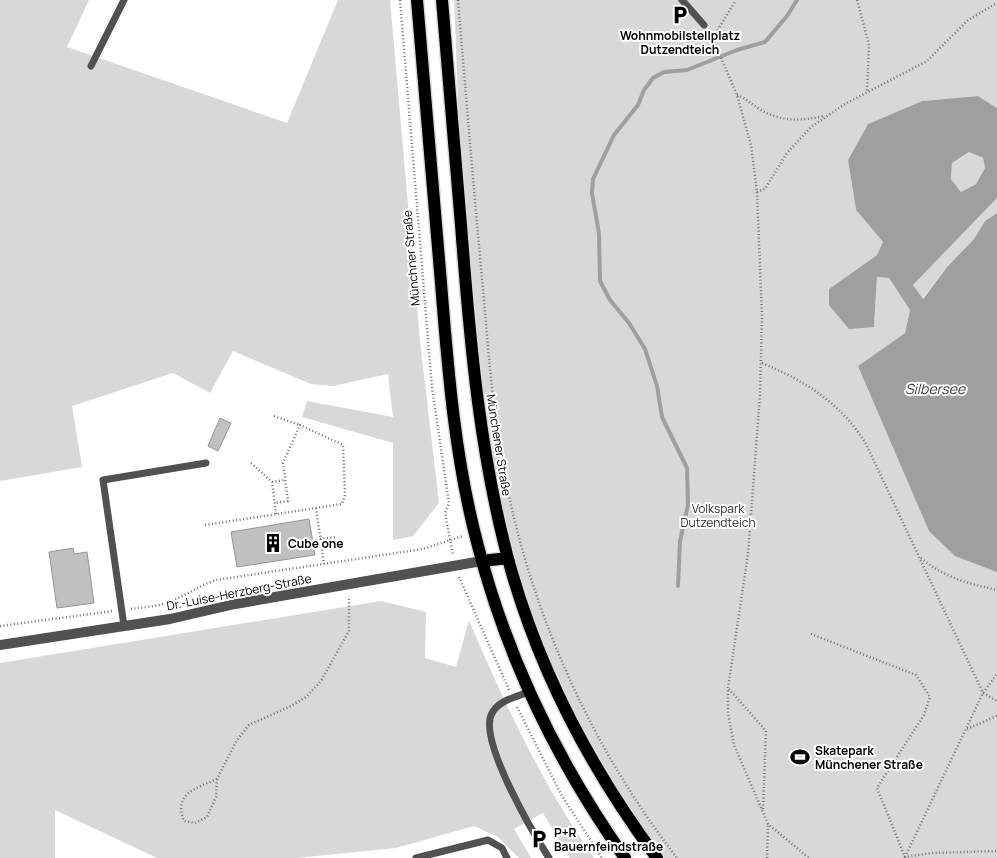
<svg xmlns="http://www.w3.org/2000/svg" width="997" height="858" viewBox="0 0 997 858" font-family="Manrope,sans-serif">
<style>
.green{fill:#d8d8d8}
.water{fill:#9f9f9f;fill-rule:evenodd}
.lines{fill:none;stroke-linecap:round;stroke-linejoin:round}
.stream{stroke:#9f9f9f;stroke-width:4}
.building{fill:#c0c0c0;stroke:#959595}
.primary-casing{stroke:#dbdbdb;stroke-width:15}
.path{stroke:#737373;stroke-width:2.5;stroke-dasharray:1 2.5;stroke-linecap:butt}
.lane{stroke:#515151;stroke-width:7}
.street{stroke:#515151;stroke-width:10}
.primary{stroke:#000;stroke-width:12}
.labels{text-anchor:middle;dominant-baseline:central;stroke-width:4;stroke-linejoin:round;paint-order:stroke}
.poi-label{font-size:12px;font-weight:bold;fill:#000;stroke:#fff;text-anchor:start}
.street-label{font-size:12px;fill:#000;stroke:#fff}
.park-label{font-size:12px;fill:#2f2f2f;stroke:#fff}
.water-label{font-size:14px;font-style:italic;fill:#404040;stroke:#fff}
</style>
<rect width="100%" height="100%" fill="#fff"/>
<!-- green -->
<path class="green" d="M0,0h89l-22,47 220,76 51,-123h52l30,341 19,162 -26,33 -20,4v-97l-91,-26 5,-16 86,16 -5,-43 -55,12 -22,-2 -78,-33 -23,42 -37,-20 -101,33 10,61 -82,14z
M454,0h543v108l-19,-12 -56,5 -54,23 -20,36 8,50 27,32 -6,13 -48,34 45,37 3,-49 12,1 21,32 -5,23 -47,33 139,206v286h-333c-70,-94 -126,-201 -154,-315 -22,-84 -31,-172 -38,-259 -4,-54 -10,-108 -13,-162 -2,-41 -3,-81 -5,-122z
M969,152l14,6 2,10 -9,16 -15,8 -10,-13 1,-16z
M997,198v15l-12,8 -11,18 -27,28 -25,32 -9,-14z
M381,601l45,11 -1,46 31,9 13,-47c35,83 73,164 125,238h-24l-27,-45 -29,16 17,29h-12l-21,-21 -24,-11 -78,22 -100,10h-139l-102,-48v48h-55v-195z"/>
<!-- water -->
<path class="water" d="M978,96l19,12v90l-84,87 10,14 24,-32 27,-28 11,-18 12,-8v359l-42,-16 -26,-25 -71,-165 47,-33 5,-23 -21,-32 -12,-1 -3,50 -25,2 -20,-24v-16l48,-34 6,-13 -27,-32 -8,-50 20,-36 54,-23zM969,152l14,6 2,10 -9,16 -15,8 -10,-13 1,-16z"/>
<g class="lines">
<!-- stream -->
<path class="stream" d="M678,586l2,-45 8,-36 -1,-37 -25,-51 -5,-31 -12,-37 -16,-26 -19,-23 -10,-19 -1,-47 -7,-41 1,-14 21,-44 24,-30 6,-15 9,-12 11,-6 23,-2 50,-20 28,-8 22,-26 10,-16"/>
</g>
<!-- building -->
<path class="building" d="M220,418l11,5 -13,28 -10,-5z
M309,519l6,36 -78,12 -6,-35z
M73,548l1,6 13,-2 7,51 -37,5 -8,-56z"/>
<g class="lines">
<!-- primary casing -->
<g class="primary-casing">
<path id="primary" d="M417,0c8,94 16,189 24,283 7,88 14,177 37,263 29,112 80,217 147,312
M442,0c6,75 13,150 19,225 9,118 19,235 51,348 30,103 81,199 145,285
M482,561l26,-3"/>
</g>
<!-- path -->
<path class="path" d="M400,0l32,388 17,115 -4,10 8,42
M458,0c8,96 16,193 25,289 5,57 9,115 19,171 25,144 86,283 175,398
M857,0l12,45 -2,48
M710,32l27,63 14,50 6,47 5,125 -2,78 -12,159 -20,134v25l6,32 34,79 41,34
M714,36l22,-36
M737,95c9,3 15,10 24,15 20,12 40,11 63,6
M757,192l8,-3 22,-36 24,-26 34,-23 82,-43 41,-41 29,-17
M762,363c43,18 79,40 104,81l117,249 14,8
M274,416l26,9
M251,463l21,19 4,32
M272,482l13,-2
M316,508l8,56
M205,525l137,-21 3,-9 -2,-50 -43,-20 -17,38 5,38 -13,2
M320,539l16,-2
M921,558c22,19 48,26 76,32
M459,577l50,113
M131,609c11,-2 24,-2 35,-6 18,-6 32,-17 50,-23l207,-31 40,-13
M0,626l113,-15
M811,634l105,41 14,22 -6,18 -47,73 28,69 27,-4 65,-2
M729,689l37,42 -3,80
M517,707l45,89 40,62
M967,729l30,-13
M217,779c-21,9 -44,15 -33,42l11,2 12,-6 9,-20 1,-18 20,-39 12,-15 42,-19 15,-9 15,-16 28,-50v-35
M905,857l78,-164 14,-19
M767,858l1,-34"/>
<!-- lane -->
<path class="lane" d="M682,0l22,25
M91,66l33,-66
M124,626l-21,-146 103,-17
M529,692c-14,5 -32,9 -38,23 -11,28 42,118 58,143
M416,858l72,-18 14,8 5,10"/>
<!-- street -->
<path class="street" d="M0,645l170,-26 65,-15 247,-43"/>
<!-- primary -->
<use href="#primary" class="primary"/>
</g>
<!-- icons -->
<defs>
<g id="parking-bare" transform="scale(1.5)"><path d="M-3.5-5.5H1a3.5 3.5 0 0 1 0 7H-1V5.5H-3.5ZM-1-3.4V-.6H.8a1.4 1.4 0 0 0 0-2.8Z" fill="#000" stroke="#fff" stroke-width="2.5" paint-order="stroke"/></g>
<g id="building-bare" transform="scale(1.5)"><path d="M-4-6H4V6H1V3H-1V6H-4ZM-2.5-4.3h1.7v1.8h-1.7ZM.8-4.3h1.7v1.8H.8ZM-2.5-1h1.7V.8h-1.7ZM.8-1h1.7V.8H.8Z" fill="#000" stroke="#fff" stroke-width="2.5" paint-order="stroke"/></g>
<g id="stadium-bare" transform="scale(1.5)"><path d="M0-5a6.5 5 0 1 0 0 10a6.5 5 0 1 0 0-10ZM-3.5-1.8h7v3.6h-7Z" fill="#000" stroke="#fff" stroke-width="2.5" paint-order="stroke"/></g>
</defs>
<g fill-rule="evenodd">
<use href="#parking-bare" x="680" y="15"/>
<use href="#building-bare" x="273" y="543"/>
<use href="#stadium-bare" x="800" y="757"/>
<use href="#parking-bare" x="539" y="839"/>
</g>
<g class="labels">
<!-- poi labels -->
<g class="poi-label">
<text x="680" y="35" text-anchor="middle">Wohnmobilstellplatz<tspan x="680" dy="14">Dutzendteich</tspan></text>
<text x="288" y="543">Cube one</text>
<text x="815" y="750">Skatepark<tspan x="815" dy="14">Münchener Straße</tspan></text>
<text x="554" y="832">P+R<tspan x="554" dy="14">Bauernfeindstraße</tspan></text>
</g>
<!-- street labels -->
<g class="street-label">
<text transform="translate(411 258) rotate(-95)">Münchner Straße</text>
<text transform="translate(499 445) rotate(81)">Münchener Straße</text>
<text transform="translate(239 592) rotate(-11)">Dr.-Luise-Herzberg-Straße</text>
</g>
<!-- park labels -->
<g class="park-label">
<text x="718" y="508">Volkspark<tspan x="718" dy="14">Dutzendteich</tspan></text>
</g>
<!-- water labels -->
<g class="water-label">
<text x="935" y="388">Silbersee</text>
</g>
</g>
</svg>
